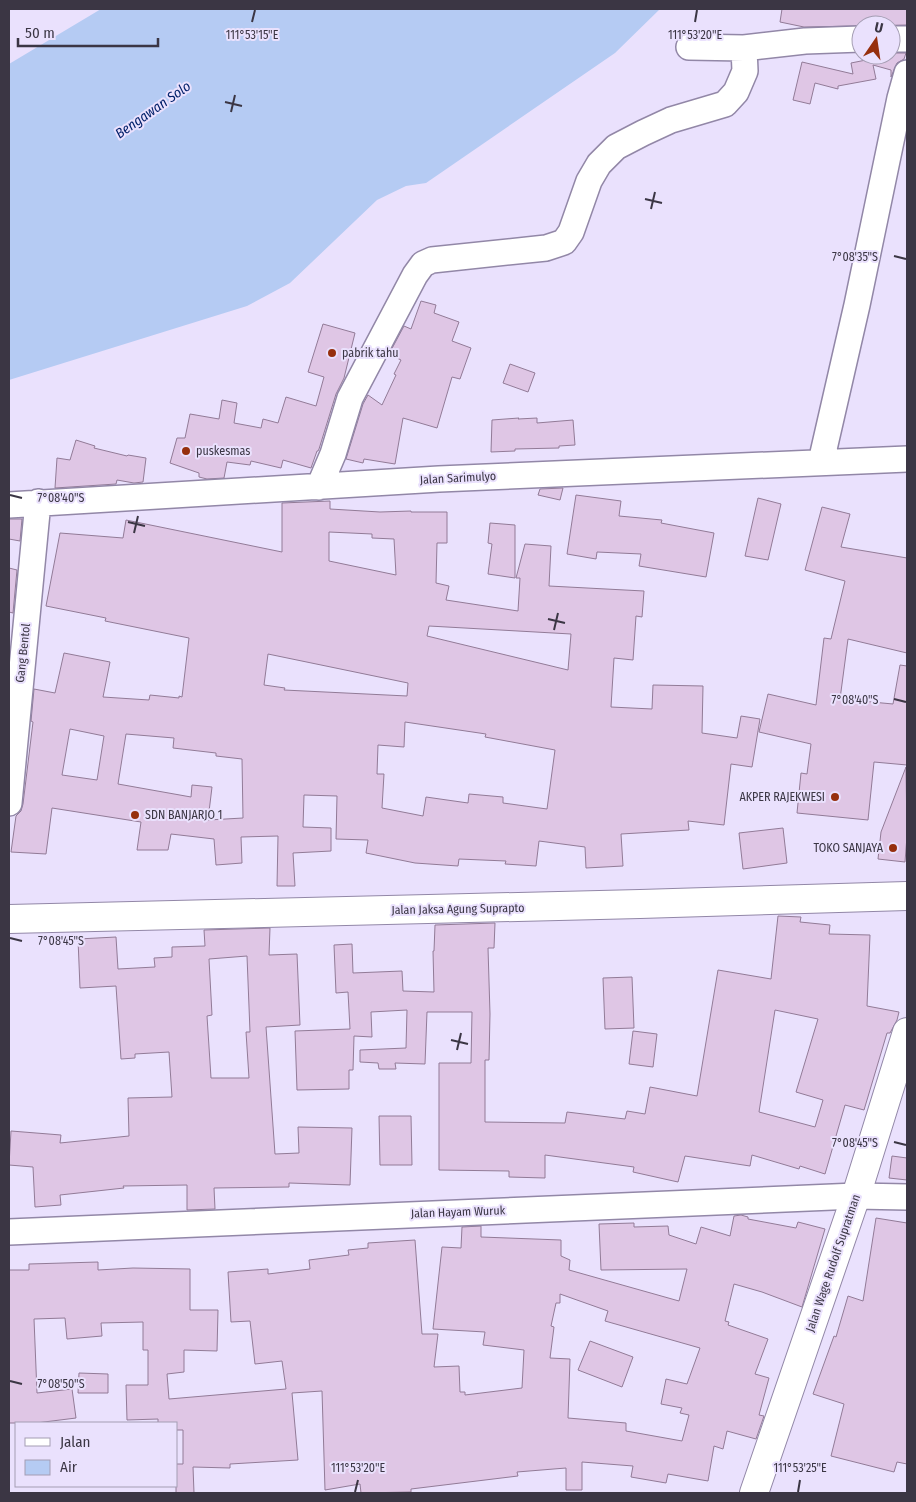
<svg xmlns="http://www.w3.org/2000/svg" width="916" height="1502" viewBox="0 0 916 1502" font-family="'Fira Sans Condensed',sans-serif">
<style>
.water{fill:#b5cbf3}
.building{fill:#dfc6e5;stroke:#927b97;fill-rule:evenodd}
.lines{fill:none;stroke-linecap:round;stroke-linejoin:round}
.minor-casing{stroke:#9287a7;stroke-width:28}
.major-casing{stroke:#9287a7;stroke-width:30}
.minor{stroke:#fff;stroke-width:25}
.major{stroke:#fff;stroke-width:28}
.ticks{fill:none;stroke:#3b3644;stroke-width:2}
.poi-dot{fill:#962f0d;stroke:#eae1fd;stroke-width:2}
.labels{text-anchor:middle;dominant-baseline:central;stroke-width:4;stroke-linejoin:round;paint-order:stroke}
.poi-label{font-size:12px;fill:#3b3644;stroke:#eae1fd;text-anchor:start}
.street-label{font-size:12px;fill:#3b3644;stroke:#eae1fd}
.water-label{font-size:14px;font-style:italic;fill:#03216a;stroke:#eae1fd}
.ticks-label{font-size:12px;text-anchor:middle;fill:#3b3644;stroke:#eae1fd;stroke-width:4;stroke-linejoin:round;paint-order:stroke}
</style>
<rect width="100%" height="100%" fill="#eae1fd"/>
<!-- water -->
<path class="water" d="M101,9h559l-45,44 -189,130 -20,3 -29,14 -87,83 -43,23 -238,74v-316z"/>
<!-- building -->
<path class="building" d="M782,9h125v16l-103,2 -24,-5z
M891,53h15l-2,6 -7,4 -6,14v-7l-18,-5 3,14 -38,7v3l-23,-6 -5,21 -17,-4 9,-38 51,12 -2,-11 40,-8z
M421,301l15,4 -2,8 25,9 -7,19 19,7 -11,31 -8,-2 -15,51 -34,-10 -8,46 -31,-5 -1,4 -17,-4 17,-55 5,-9 14,10 14,-30 -2,-1 7,-14 -12,-6 15,-28 7,3z
M323,324l32,9 -11,45 -8,16 -17,55 -1,2h-1l-6,17 -28,-8 -2,8 -30,-7 -1,4 -23,-3 -3,16 -17,1 -8,-2v-4l-29,-10 7,-25h8l5,-24 29,5 3,-19 15,3 -3,20 27,5 2,-9 15,4 8,-26 30,9 8,-29 -16,-5z
M510,364l25,9 -7,19 -25,-9z
M519,418l-1,1 19,-1v5l36,-3 2,25 -16,1v2l-44,1v2l-24,1 1,-32z
M76,440l19,6 -1,2 33,8 1,-1 18,3 -3,24 -9,1 -17,-3 -1,4 -61,4 2,-30 13,2z
M563,488l-3,12 -22,-5 2,-6z
M576,495l45,6 -2,15 43,4 -1,3 53,10 -8,44 -67,-11 2,-12 -44,-2 -1,7 -29,-5z
M758,498l23,6 -13,56 -23,-4z
M330,501v8l50,3 31,-1v1h36v31h-10l-1,40 13,3 -3,14 72,11 2,-33h-4l9,-34 26,2 -2,40 95,5 -2,26 -6,-1 -3,44 -19,-2 -3,49 41,2 1,-24 50,1 -1,47 35,5 4,-22 19,3 -8,48 -21,-3 -7,61 -36,-4 1,9 -68,4 2,32 -37,2 -1,-21 -46,-6 -3,25 -31,-2 1,-3 -47,-2 -1,7 -43,-3 -49,-10 2,-13 -32,-1 1,-43 -33,-1 -1,32 28,1v23l-38,2 2,33h-18l1,-50 -37,1 1,26 -26,2 -2,-26 -43,-5 -3,16h-31l4,-28 -89,-14 -6,46 -35,-2 5,-36 5,-5 2,-7 10,-82 -2,-1 3,-32 21,4 9,-40 46,9 -7,35 46,3 1,-5 29,3v-2l3,1 7,-59 -84,-17 1,-3 -60,-12 14,-73 63,5 3,-18 156,32v-49zM329,532l43,2v4l22,1 2,36 -67,-14zM429,626l142,8 -3,36 -141,-34zM268,654l140,29 -1,13 -123,-6 1,-2 -21,-3zM405,722l81,12 -1,3 70,13 -8,59 -44,-6v-6l-34,-3 -1,9 -42,-6 -3,19 -41,-8 2,-34h-7l1,-29 26,2zM70,729l34,7 -7,44 -35,-5zM126,734l48,4 -1,10 43,5v3l26,3 1,59 -35,2 4,-33 -20,-2 -1,12 -73,-13z
M822,507l28,7 -9,33 66,11v95l-59,-14 -8,60 53,5 7,-39 7,1v99l-33,-3 -6,58 -71,-7 4,-40 6,1 4,-30 -52,-12 9,-38 48,11 8,-67 7,1 14,-58 -40,-11z
M9,519h13l-2,22 -11,-2z
M490,523l25,2v53l-27,-4 4,-30 -4,-1z
M9,568l8,2 -4,43 -4,-1z
M906,767l1,69 -2,26 -27,-3 3,-27z
M783,828l4,35 -44,6 -4,-36z
M778,916l23,1 -1,5 30,3 -1,9 41,1 -3,71 32,6 -2,8 -7,13h-3l-23,77 -19,-5 -20,69 -25,-8 -1,3 -47,-14 -2,11 -65,-10 -7,26 -45,-10 1,-5 -89,-12v23l-36,-1v-6l-70,-1v-107h32l1,-51h-45l-2,52 -30,-1 1,6h-17l-1,-6 -18,-1v-12l46,-2 1,-38 -36,2 1,25 -18,-1 -1,34h-4v19l-52,1 -2,-59 55,-2 -2,-37 -12,1 -2,-48 18,-1 1,29 49,-2 1,20 31,1 -1,-41h1l1,-26 60,-2 -1,25h-6l2,66 -1,46h-4v62l80,1 2,-11 58,7 2,-8 18,3 5,-27 47,9 21,-126 53,9zM775,1010l43,9 -22,73 27,8 -8,27 -56,-15z
M270,928l-1,27 28,-1 3,71 -34,2 9,127 24,-1 -1,-26 54,1 -2,57 -61,-2v4l-75,1 1,21 -28,1v-25l-64,1 1,2 -64,7 1,10 -26,2 -2,-40 -24,-2 2,-34 50,4 -1,8 69,-7 -1,-38 44,-1 -3,-45 -34,2v4l-14,1 -5,-73 -36,2 -2,-49 38,-2 2,32 37,-2 -1,-9 18,-1v-10l33,-1 -1,-16zM247,956l3,76h-4l3,46h-38l-4,-62 5,-1 -3,-56z
M632,977l2,51 -29,1 -2,-51z
M633,1031l24,3 -4,33 -24,-3z
M379,1116h32l1,49h-32z
M892,1156l15,2v22l-18,-2z
M741,1215l7,2v2l48,9 2,-6 27,7 -23,78 -40,-15 -28,-8 -9,37 4,1 -1,3 40,14 -13,35 14,4 -10,37 5,1 -8,23 -29,-8 -4,18 -9,-3 -6,35 -40,-7 -2,9 -35,-6 2,-11 -51,-4v28h-16v-22l-49,4 1,4 -107,13v3l-50,1 -1,-9 -35,6 -3,-99 -30,2 6,67 -68,4v4l-37,-1 1,26h-18v-29h7v-34h-7v-7h-18v-4l-31,1 -1,-35h22v-35h-5v-28l-42,1 1,13 -35,3 -2,-21 -31,1 3,74 35,-4 4,29 -40,5h-27v-153h20v-6l69,-2v8l35,-2 57,1v41h28l-1,41 -33,-1v22l-17,2 2,25 117,-10 -4,-28 -27,3 -5,-43 -19,1 -3,-50 40,-3v5l42,-5 -1,-9 40,-5 -1,-5 20,-2v-5l47,-3 7,94h16l-4,33 25,-1 1,26h5v3l57,-7 2,-38 -41,-5 2,-13 -52,-3 9,-82 19,1 1,-21 19,-1v11l80,3v16l9,4 -1,10 110,31 8,-32 -86,1 -2,-46 35,-1v4l34,-1 1,9 27,9 5,-17 29,9 4,-20zM560,1294l48,17 -3,10 95,27 -13,36 -21,-5 -5,25 21,4 -2,5 9,2 -7,26 -56,-10v-8l-58,-5 2,-59 -20,-1 4,-31 -3,-1 5,-23h4z
M876,1218l31,5v241l-10,-2 -3,10 -63,-16 13,-52 -31,-10 21,-58 2,1 12,-41 15,5z
M590,1341l43,16 -11,30 -44,-17z
M79,1373l29,1v19h-30z"/>
<g class="lines">
<!-- minor casing -->
<g class="minor-casing">
<path id="minor" d="M891,39h16
M689,47l55,1
M821,462l36,-157 43,-207 7,-25
M319,487l14,-33 17,-56 65,-123 8,-11 9,-4 114,-12 18,-6 7,-10 18,-51 10,-17 17,-17 27,-14 28,-13 54,-16 11,-12 9,-21 -1,-23 61,-7 56,-2
M9,505l430,-26 468,-20
M9,803l29,-301
M9,1232l847,-36 51,1"/>
</g>
<!-- major casing -->
<g class="major-casing">
<path id="major" d="M9,919l631,-15 267,-8
M754,1493l102,-297 51,-164"/>
</g>
<!-- minor -->
<use href="#minor" class="minor"/>
<!-- major -->
<use href="#major" class="major"/>
</g>
<!-- ticks -->
<path class="ticks" d="M252,22l3,-12M695,22l2,-12M225,102l17,4M231,112l4,-17M645,199l17,4M651,209l4,-17M894,256l12,3M10,495l12,3M128,522l17,4M134,533l4,-17M548,619l17,4M554,630l4,-17M894,699l12,3M10,938l12,3M451,1040l17,4M457,1050l4,-17M894,1142l12,3M10,1381l12,3M355,1492l3,-12M798,1492l2,-12"/>
<!-- markers -->
<g class="poi-dot">
<circle cx="332" cy="353" r="5"/>
<circle cx="186" cy="451" r="5"/>
<circle cx="835" cy="797" r="5"/>
<circle cx="135" cy="815" r="5"/>
<circle cx="893" cy="848" r="5"/>
</g>
<g class="labels">
<!-- poi labels -->
<g class="poi-label">
<text x="342" y="353">pabrik tahu</text>
<text x="196" y="451">puskesmas</text>
<text x="825" y="797" text-anchor="end">AKPER RAJEKWESI</text>
<text x="145" y="815">SDN BANJARJO 1</text>
<text x="883" y="848" text-anchor="end">TOKO SANJAYA</text>
</g>
<!-- street labels -->
<g class="street-label">
<text transform="translate(458 478) rotate(-3)">Jalan Sarimulyo</text>
<text transform="translate(23 653) rotate(-84)">Gang Bentol</text>
<text transform="translate(458 909) rotate(-1)">Jalan Jaksa Agung Suprapto</text>
<text transform="translate(458 1212) rotate(-2)">Jalan Hayam Wuruk</text>
<text transform="translate(833 1263) rotate(-71)">Jalan Wage Rudolf Supratman</text>
</g>
<!-- water labels -->
<g class="water-label">
<text transform="translate(153 110) rotate(-35)">Bengawan Solo</text>
</g>
</g>
<g class="ticks-label">
<text x="252" y="39">111°53'15"E</text>
<text x="695" y="39">111°53'20"E</text>
<text x="855" y="261">7°08'35"S</text>
<text x="61" y="502">7°08'40"S</text>
<text x="855" y="704">7°08'40"S</text>
<text x="61" y="945">7°08'45"S</text>
<text x="855" y="1147">7°08'45"S</text>
<text x="61" y="1388">7°08'50"S</text>
<text x="358" y="1472">111°53'20"E</text>
<text x="800" y="1472">111°53'25"E</text>
</g>
<!-- border -->
<rect width="916" height="1502" fill="none" stroke="#3b3644" stroke-width="20"/>
<!-- legend -->
<rect x="15" y="1422" width="162" height="65" fill="#eae1fd" stroke="#a49db3"/>
<rect x="25" y="1438" width="25" height="8" fill="#ffffff" stroke="#a49db3"/>
<text x="60" y="1447" font-size="15" fill="#3b3644">Jalan</text>
<rect x="25" y="1460" width="25" height="15" fill="#b5cbf3" stroke="#a49db3"/>
<text x="60" y="1472" font-size="15" fill="#3b3644">Air</text>
<!-- north arrow -->
<g transform="translate(876 40) rotate(13)"><circle r="24" fill="#eae1fd" stroke="#a49db3"/>
<path d="M0-4L9 19L0 12L-9 19Z" fill="#962f0d"/>
<text y="-8" font-size="14" font-weight="bold" text-anchor="middle" fill="#3b3644">U</text>
</g>
<!-- scale -->
<path d="M18 38v8h140v-8" fill="none" stroke="#3b3644" stroke-width="2.5"/>
<text x="25" y="38" font-size="15" fill="#3b3644" stroke="#eae1fd" stroke-width="4" paint-order="stroke">50 m</text>
</svg>
